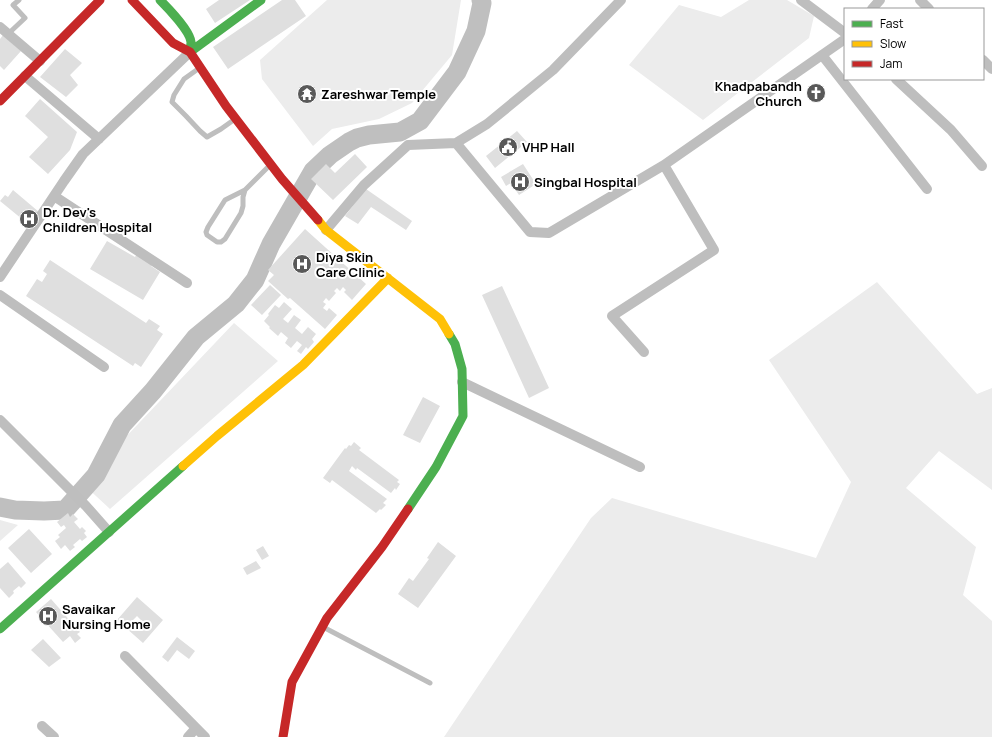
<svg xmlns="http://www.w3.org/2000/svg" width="992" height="737" viewBox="0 0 992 737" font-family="Manrope,sans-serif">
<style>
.green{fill:#ececec}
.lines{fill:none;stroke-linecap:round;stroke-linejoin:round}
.river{stroke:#bfbfbf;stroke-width:19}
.building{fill:#dfdfdf;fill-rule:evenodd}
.lane{stroke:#bebebe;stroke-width:5}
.street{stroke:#bebebe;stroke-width:10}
.fast{stroke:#4caf50;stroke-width:9}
.slow{stroke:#ffc107;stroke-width:9}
.jam{stroke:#c62828;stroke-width:9}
.labels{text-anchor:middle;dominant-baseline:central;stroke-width:4;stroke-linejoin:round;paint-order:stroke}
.poi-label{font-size:13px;font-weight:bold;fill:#000;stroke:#fff;text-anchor:start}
</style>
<rect width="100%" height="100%" fill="#fff"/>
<!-- green -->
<path class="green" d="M327,0h134l-9,55 -40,48 -33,16 -47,10 -19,17 -51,-67 -2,-19z
M749,0h38l27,16 -5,22 -106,82 -74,-55 50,-60 42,12z
M877,282l100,112 15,-6v102l-53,-39 -33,37 70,59 -13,48 29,26v116h-548l147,-219 21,-20 204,60 35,-76 -82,-122z
M234,323l44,38 -168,148 -28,-26z
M0,520l18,5 -18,16z"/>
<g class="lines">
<!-- river -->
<path class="river" d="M0,507l15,3 29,1 21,-1 31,-35 26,-50 31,-34 43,-54 40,-33 19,-24 16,-36 42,-73 17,-16 19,-13 8,-4 12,-3 31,-3 20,-11 37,-49 19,-41 6,-28 -1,-3"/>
</g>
<!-- building -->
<path class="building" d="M219,0h31l-35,23 -9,-14z
M282,0h13l11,16 -78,53 -15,-22z
M3,35l18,16 -17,19 -4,-4v-27z
M65,49l17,14 -12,12 8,10 -12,12 -26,-20z
M40,99l37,33 -7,18 -22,24 -19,-17 19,-20 -23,-21z
M517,131l10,11 -32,26 -9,-12z
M355,154l12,13 -34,33 -22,-21 15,-15 9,9z
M523,164l13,20 -17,11 -8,-12 -5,3 -5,-9z
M366,189l46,32 -6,9 -35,-23 -13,17 -13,-8z
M13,190l26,22 -11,12 -28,-23 5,-6 3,2z
M305,229l61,55 -14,16 -8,-8 2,-2 -3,-3 -3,4 -3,-3 -3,3 2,2 -7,8 -3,-3 -3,4 3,2 -3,4 4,3 2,-3 8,7 -12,14 -35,-31 -2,1 -20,-18 6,-6 -6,-5z
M107,241l28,16 3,-5 16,9 -3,5 9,6 -17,28 -53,-31z
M50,260l96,63 3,-4 11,7 -3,4 6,4 -22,33 -6,-4 -2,3 -107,-70 11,-17 5,3 5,-8 -4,-3z
M270,285l11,10 -19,20 -11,-10z
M502,286l47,102 -20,10 -47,-103z
M284,302l8,7 -9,10 5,4 6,-8 7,5 -6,8 7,6 6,-7 8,7 -4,5 2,3 -6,7 -2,-2 -5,7 -4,-3 5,-6 -5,-4 -6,7 -6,-5 3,-5 -7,-6 -3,4 -9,-8 1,-1 -6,-6 5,-6 -1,-1 7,-9 4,3z
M423,397l17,9 -20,37 -17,-8z
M354,442l7,6 -2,2 40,30 -2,2 3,2 -4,6 -1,-2 -4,5 -34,-25 -1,2 -4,-4 -3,5 38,28 -4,4 3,2 -5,5 -1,-1 -4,4 -44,-33 -2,3 -7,-5 22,-30 1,1 3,-4 2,1z
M68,513l2,4 3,-3 5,5 -4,3 6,7 2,-2 4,4 -2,2 3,4 -5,4 -2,-2 -7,6 2,2 -5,4 -5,-6 -4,4 -6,-8 5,-4 -2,-2 8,-7 -2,-3 -3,2 -4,-5z
M29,529l23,25 -21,19 -23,-25z
M438,542l18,14 -38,52 -20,-14 11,-16 4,3 16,-22 -2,-1z
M263,546l6,10 -7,4 -6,-10z
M256,561l5,7 -14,7 -4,-7z
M8,562l18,21 -5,5 -2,-2 -6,5 1,2 -5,5 -9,-10v-19z
M137,597l26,23 -20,23 -26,-23zM137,616l5,5 -5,5 -5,-5z
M51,599l29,33 -3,2 4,4 -6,5 -5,-7 -7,6 -27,-30z
M177,637l18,14 -6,8 -12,-9 -9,12 -6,-5z
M43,639l18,19 -12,9 -18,-17z"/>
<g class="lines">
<!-- lane -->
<path class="lane" d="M8,34l17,-16 -12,-13 6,-5
M198,69l-14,10 -10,16 -2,7 14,14 14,15 7,6 14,-8 14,-10
M245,190l-20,10 -17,27 -2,5 1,3 10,7h4l4,-3 16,-26 2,-7v-9l2,-7 25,-25
M323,627l107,56"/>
<!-- street -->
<path class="street" d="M801,0l44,33
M920,0l9,9
M872,9l8,-9
M0,27l40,34
M822,55l105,134
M983,60l9,9
M25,76l74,63
M896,79l55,51 31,36
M456,143l74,89 19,1 115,-68
M54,196l133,87
M326,230l38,-45 44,-40 48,-2 31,-19 66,-54 68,-70
M0,277l64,-96 19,-27 107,-102
M0,295l104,72
M644,352l-32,-36 102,-66 -50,-85 181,-126
M462,382l178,85
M0,420l86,86 23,26
M125,656l80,81
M42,726l12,11
M188,737l8,-9"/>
<!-- fast -->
<path class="fast" d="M160,0c8,8 30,31 31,42 0,3 -1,7 -1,10
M190,52l71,-52
M408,509l28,-42 27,-51 -1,-47 -7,-25 -6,-10
M0,629l183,-163"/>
<!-- slow -->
<path class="slow" d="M318,220l8,10 114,89 9,15
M183,466l34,-30 86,-71 85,-87"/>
<!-- jam -->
<path class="jam" d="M132,0l41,43 17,9 36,54 56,73 36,41
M0,101l100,-101
M283,737l9,-55 35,-64 55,-71 26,-38"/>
</g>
<!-- icons -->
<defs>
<g id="church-disc" transform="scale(1)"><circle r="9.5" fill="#595959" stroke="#fff"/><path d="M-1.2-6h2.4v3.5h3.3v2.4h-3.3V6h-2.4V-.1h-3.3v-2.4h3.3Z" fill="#fff"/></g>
<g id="temple-disc" transform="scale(1)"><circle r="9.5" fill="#595959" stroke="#fff"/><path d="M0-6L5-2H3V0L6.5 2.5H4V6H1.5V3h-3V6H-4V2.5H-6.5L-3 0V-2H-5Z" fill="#fff"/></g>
<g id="civic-disc" transform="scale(1)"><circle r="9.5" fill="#595959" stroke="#fff"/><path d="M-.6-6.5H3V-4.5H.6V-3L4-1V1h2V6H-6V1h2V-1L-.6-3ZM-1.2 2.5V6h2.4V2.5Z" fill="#fff"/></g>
<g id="hospital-disc" transform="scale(1)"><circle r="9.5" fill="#595959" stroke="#fff"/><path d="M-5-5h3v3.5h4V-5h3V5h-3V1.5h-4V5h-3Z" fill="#fff"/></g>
</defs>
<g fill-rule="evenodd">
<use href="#church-disc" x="816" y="93"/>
<use href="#temple-disc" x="307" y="94"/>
<use href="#civic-disc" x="508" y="147"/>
<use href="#hospital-disc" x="520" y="182"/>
<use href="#hospital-disc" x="29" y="219"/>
<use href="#hospital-disc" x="302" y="264"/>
<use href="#hospital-disc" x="48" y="616"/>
</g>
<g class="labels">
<!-- poi labels -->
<g class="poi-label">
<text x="802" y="86" text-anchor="end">Khadpabandh<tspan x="802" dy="15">Church</tspan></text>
<text x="321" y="94">Zareshwar Temple</text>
<text x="522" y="147">VHP Hall</text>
<text x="534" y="182">Singbal Hospital</text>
<text x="43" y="212">Dr. Dev's<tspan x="43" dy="15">Children Hospital</tspan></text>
<text x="316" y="257">Diya Skin<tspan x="316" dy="15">Care Clinic</tspan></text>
<text x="62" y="609">Savaikar<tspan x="62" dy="15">Nursing Home</tspan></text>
</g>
</g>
<!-- legend -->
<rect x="844" y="8" width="140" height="72" fill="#ffffff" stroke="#999999"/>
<rect x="852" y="21" width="20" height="6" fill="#4caf50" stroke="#999999"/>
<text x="880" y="28" font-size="12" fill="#000000">Fast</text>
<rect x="852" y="41" width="20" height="6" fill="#ffc107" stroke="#999999"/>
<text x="880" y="48" font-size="12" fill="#000000">Slow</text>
<rect x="852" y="61" width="20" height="6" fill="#c62828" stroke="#999999"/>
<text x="880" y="68" font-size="12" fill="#000000">Jam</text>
</svg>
